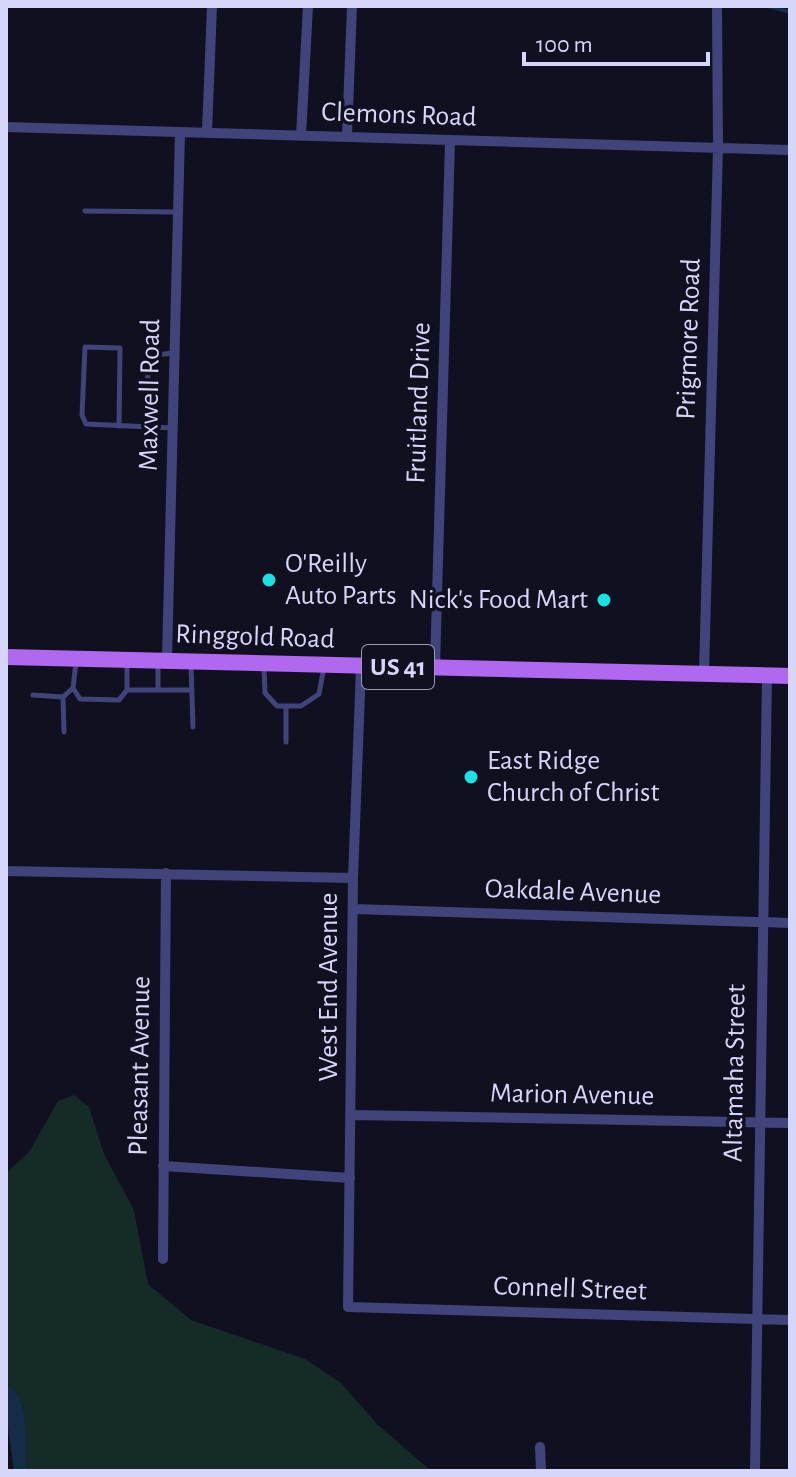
<svg xmlns="http://www.w3.org/2000/svg" width="796" height="1477" viewBox="0 0 796 1477" font-family="'Alegreya Sans',sans-serif">
<style>
.green{fill:#142b28}
.water{fill:#152c46}
.lines{fill:none;stroke-linecap:round;stroke-linejoin:round}
.stream{stroke:#152c46;stroke-width:4}
.service{stroke:#40447b;stroke-width:5}
.minor{stroke:#40447b;stroke-width:10}
.primary{stroke:#af68ef;stroke-width:16}
.poi-dot{fill:#19e2e3;stroke:#111021;stroke-width:3}
.labels{text-anchor:middle;dominant-baseline:central;stroke-width:7;stroke-linejoin:round;paint-order:stroke}
.shield{fill:#111021;stroke:#9b9ab9;stroke-width:2}
.shield-label{font-size:26px;font-weight:bold;fill:#d6d5fa}
.street-label{font-size:28px;fill:#d6d5fa;stroke:#111021}
.poi-label{font-size:28px;fill:#d6d5fa;stroke:#111021;text-anchor:start}
</style>
<rect width="100%" height="100%" fill="#111021"/>
<!-- green -->
<path class="green" d="M74,1095l15,12 15,47 30,56 14,74 43,36 114,39 36,24 36,41 54,47h-404c-2,-29 5,-70 -21,-88v-210l23,-21 29,-51z"/>
<!-- water -->
<path class="water" d="M6,1383c26,17 19,60 21,88h-13l-8,-57z"/>
<g class="lines">
<!-- stream -->
<path class="stream" d="M768,6l22,6"/>
<!-- service -->
<path class="service" d="M85,211l92,1
M119,426l1,-78 -35,-1 -3,68 4,9 87,4
M147,426l1,-65 6,-6 21,-2
M76,662l-3,26 7,11 39,1 8,-10
M127,665v25h31
M191,665l2,62
M158,666v24h34
M264,667l1,26 12,13h24l18,-12 5,-27
M33,695l30,2 10,-9
M63,697l1,35
M286,742v-36"/>
<!-- minor -->
<path class="minor" d="M6,127l784,23
M207,132l5,-126
M347,135l5,-129
M301,136l7,-130
M167,659l13,-527
M435,666l15,-524
M361,667l-8,211 -5,429 442,13
M704,673l14,-525 -1,-142
M6,871l347,7
M354,909l436,14
M353,1115l437,8
M163,1166l187,12
M163,1259l3,-386
M540,1447l1,24
M755,1471l12,-796"/>
<!-- primary -->
<path class="primary" d="M6,657l784,19"/>
</g>
<!-- markers -->
<g class="poi-dot">
<circle cx="269" cy="580" r="8"/>
<circle cx="604" cy="600" r="8"/>
<circle cx="471" cy="777" r="8"/>
</g>
<g class="labels">
<!-- shield labels -->
<rect class="shield" x="362" y="645" width="72" height="44" rx="6"/>
<g class="shield-label">
<text x="398" y="667">US 41</text>
</g>
<!-- street labels -->
<g class="street-label">
<text transform="translate(399 115) rotate(2)">Clemons Road</text>
<text transform="translate(689 339) rotate(-88)">Prigmore Road</text>
<text transform="translate(150 395) rotate(-89)">Maxwell Road</text>
<text transform="translate(419 403) rotate(-88)">Fruitland Drive</text>
<text transform="translate(255 637) rotate(2)">Ringgold Road</text>
<text transform="translate(573 892) rotate(2)">Oakdale Avenue</text>
<text transform="translate(329 987) rotate(-90)">West End Avenue</text>
<text transform="translate(140 1066) rotate(-89)">Pleasant Avenue</text>
<text transform="translate(735 1073) rotate(-89)">Altamaha Street</text>
<text transform="translate(572 1095) rotate(1)">Marion Avenue</text>
<text transform="translate(570 1289) rotate(2)">Connell Street</text>
</g>
<!-- poi labels -->
<g class="poi-label">
<text x="285" y="564">O'Reilly<tspan x="285" dy="32">Auto Parts</tspan></text>
<text x="588" y="600" text-anchor="end">Nick's Food Mart</text>
<text x="487" y="761">East Ridge<tspan x="487" dy="32">Church of Christ</tspan></text>
</g>
</g>
<!-- border -->
<rect width="796" height="1477" fill="none" stroke="#d6d5fa" stroke-width="16"/>
<!-- scale -->
<path d="M524 52v12h184v-12" fill="none" stroke="#d6d5fa" stroke-width="4"/>
<text x="536" y="52" font-size="24" fill="#d6d5fa" stroke="#111021" stroke-width="6" paint-order="stroke">100 m</text>
</svg>
